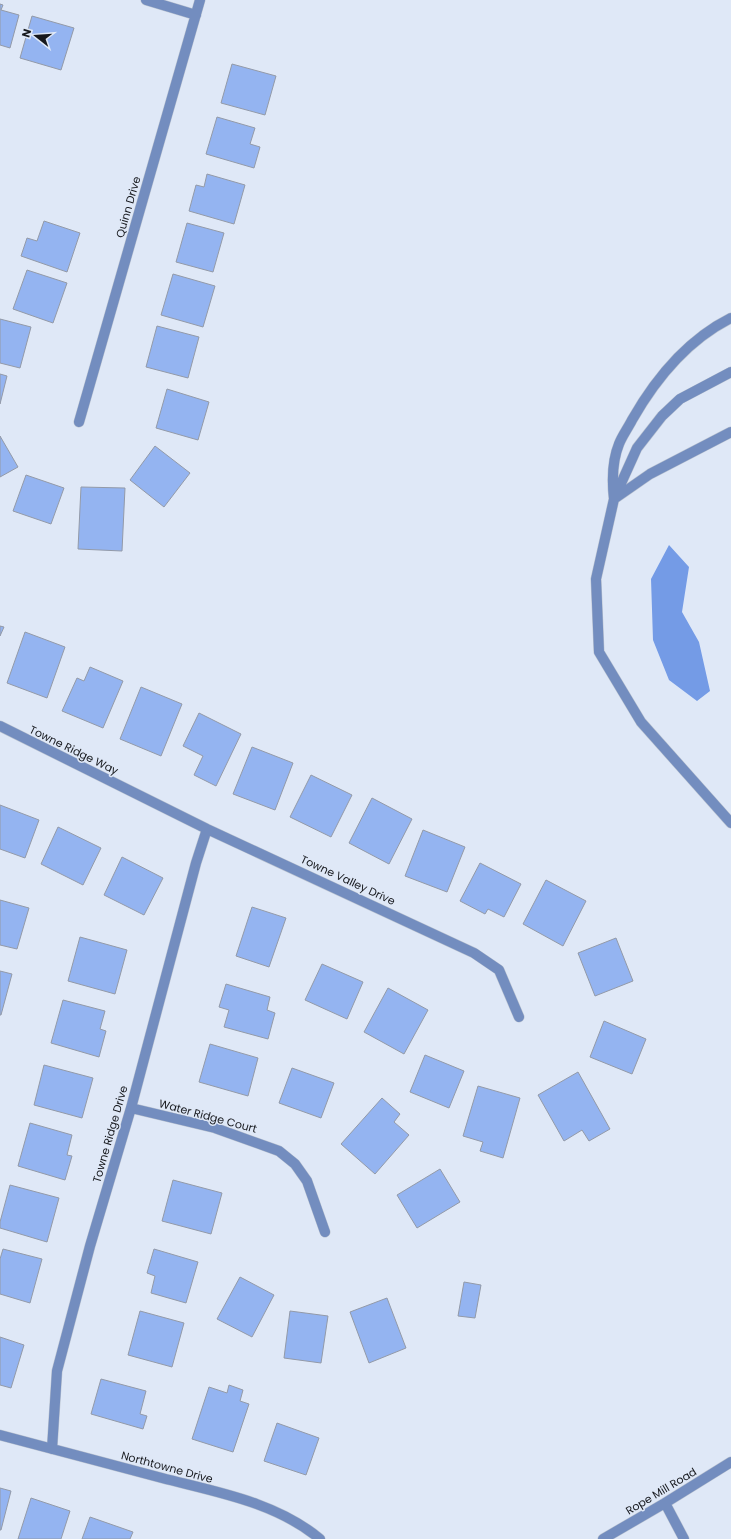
<svg xmlns="http://www.w3.org/2000/svg" width="731" height="1539" viewBox="0 0 731 1539" font-family="Poppins,sans-serif">
<style>
.water{fill:#749be6}
.building{fill:#94b4f1;stroke:#939aa8}
.lines{fill:none;stroke-linecap:round;stroke-linejoin:round}
.minor-casing{stroke:#bbc3d0;stroke-width:11}
.minor{stroke:#738dbf;stroke-width:10}
.labels{text-anchor:middle;dominant-baseline:central;stroke-width:3;stroke-linejoin:round;paint-order:stroke}
.street-label{font-size:11px;fill:#16181d;stroke:#dfe8f7}
</style>
<rect width="100%" height="100%" fill="#dfe8f7"/>
<!-- water -->
<path class="water" d="M669,545l20,22 -7,45 17,30 11,49 -13,10 -28,-21 -16,-40 -2,-61z"/>
<!-- building -->
<path class="building" d="M0,4l3,1 -2,5 18,5 -9,33 -10,-3z
M32,16l42,12 -13,42 -41,-12z
M232,64l44,12 -11,39 -44,-12z
M217,117l38,11 -5,16 10,3 -6,21 -48,-14z
M207,174l38,11 -11,39 -45,-13 7,-26 8,2z
M44,221l36,12 -13,39 -46,-16 6,-18 10,3z
M187,223l37,10 -11,39 -37,-10z
M27,270l40,13 -14,40 -40,-14z
M173,274l42,12 -12,41 -42,-12z
M0,319l31,8 -11,41 -20,-5z
M157,326l42,11 -11,41 -42,-11z
M0,374l7,2 -7,28z
M167,389l42,13 -11,38 -42,-12z
M0,436l18,31 -18,10z
M155,446l35,27 -26,34 -34,-27z
M26,475l38,13 -13,36 -38,-13z
M81,487l44,1 -3,63 -44,-2z
M0,626l4,1 -4,9z
M25,632l40,15 -18,51 -40,-15z
M90,667l33,14 -20,47 -41,-17 15,-33 7,3z
M141,687l41,17 -21,52 -41,-17z
M199,713l42,21 -25,52 -22,-11 9,-19 -20,-10z
M252,747l41,16 -18,47 -42,-16z
M311,775l41,20 -21,42 -41,-20z
M372,798l40,21 -23,45 -40,-21z
M0,805l39,15 -14,38 -25,-9z
M58,827l43,21 -18,37 -42,-21z
M423,830l42,17 -18,45 -42,-16z
M122,857l41,21 -19,37 -40,-20z
M480,863l41,21 -17,33 -16,-8 -3,5 -25,-13z
M546,880l40,21 -23,45 -40,-22z
M0,900l29,8 -12,41 -17,-4z
M252,907l34,11 -17,49 -33,-11z
M80,937l47,13 -12,44 -47,-13z
M616,938l17,43 -38,15 -17,-43z
M322,964l41,18 -16,37 -42,-19z
M0,971l12,3 -11,41h-1z
M226,984l44,13 -3,13 8,3 -7,26 -44,-12 5,-17 -10,-3z
M388,988l40,22 -24,44 -40,-22z
M63,1000l42,11 -5,18 6,2 -7,26 -48,-14z
M604,1021l42,18 -14,35 -42,-17z
M210,1044l48,14 -10,38 -49,-14z
M425,1055l39,16 -15,37 -39,-16z
M44,1065l49,13 -11,40 -48,-13z
M292,1068l42,15 -13,35 -42,-15z
M578,1072l32,57 -21,12 -7,-11 -18,11 -26,-46z
M478,1086l42,12 -17,60 -23,-7 3,-9 -20,-6z
M382,1098l18,16 -6,8 15,13 -34,39 -34,-30z
M30,1123l42,12 -5,20 5,1 -7,24 -47,-14z
M440,1169l20,33 -43,26 -20,-33z
M173,1180l49,13 -11,41 -49,-13z
M10,1185l49,13 -12,44 -47,-14v-6z
M3,1249l39,10 -12,44 -30,-9v-35z
M154,1249l44,13 -12,41 -35,-10 4,-17 -8,-3z
M240,1277l34,18 -22,42 -35,-18z
M464,1282l17,3 -6,33 -17,-2z
M387,1298l19,50 -37,15 -19,-51z
M140,1311l44,12 -12,44 -44,-12z
M290,1311l38,5 -7,47 -37,-5z
M0,1337l24,8 -13,43 -11,-3z
M101,1379l45,12 -6,23 7,2 -4,13 -52,-15z
M229,1385l14,5 -3,11 9,3 -16,48 -41,-13 17,-52 18,6z
M277,1423l42,15 -13,37 -42,-14z
M0,1488l11,3 -10,39h-1z
M31,1498l39,13 -9,28h-43z
M90,1517l43,15 -3,7h-48z"/>
<g class="lines">
<!-- minor casing -->
<g class="minor-casing">
<path id="minor" d="M146,0l50,15
M731,372l-51,27 -18,17 -25,32 -23,51 -18,80 3,73 42,70 90,101
M79,422l121,-422
M614,499c-2,-18 -2,-38 5,-55 3,-8 9,-16 13,-24 24,-42 55,-80 99,-102
M614,499l36,-25 81,-42
M0,726l207,103 267,124 25,17 20,47
M131,1108l84,20 64,23 16,13 12,17 18,51
M0,1435c54,14 108,29 162,43 54,14 114,24 158,61
M52,1449l5,-78 33,-125 41,-138 65,-245 11,-34
M665,1503l19,36
M603,1539l62,-36 66,-41"/>
</g>
<!-- minor -->
<use href="#minor" class="minor"/>
</g>
<g class="labels">
<!-- street labels -->
<g class="street-label">
<text transform="translate(128 207) rotate(-74)">Quinn Drive</text>
<text transform="translate(74 750) rotate(26)">Towne Ridge Way</text>
<text transform="translate(348 880) rotate(25)">Towne Valley Drive</text>
<text transform="translate(208 1116) rotate(15)">Water Ridge Court</text>
<text transform="translate(110 1134) rotate(-74)">Towne Ridge Drive</text>
<text transform="translate(167 1467) rotate(15)">Northtowne Drive</text>
<text transform="translate(661 1491) rotate(-31)">Rope Mill Road</text>
</g>
</g>
<!-- north arrow -->
<g transform="translate(36 36) rotate(287)" stroke="#dfe8f7" stroke-width="3" paint-order="stroke">
<path d="M0-3L7 15L0 10L-7 15Z" fill="#16181d"/>
<text y="-6" font-size="11" font-weight="bold" text-anchor="middle" fill="#16181d">N</text>
</g>
</svg>
